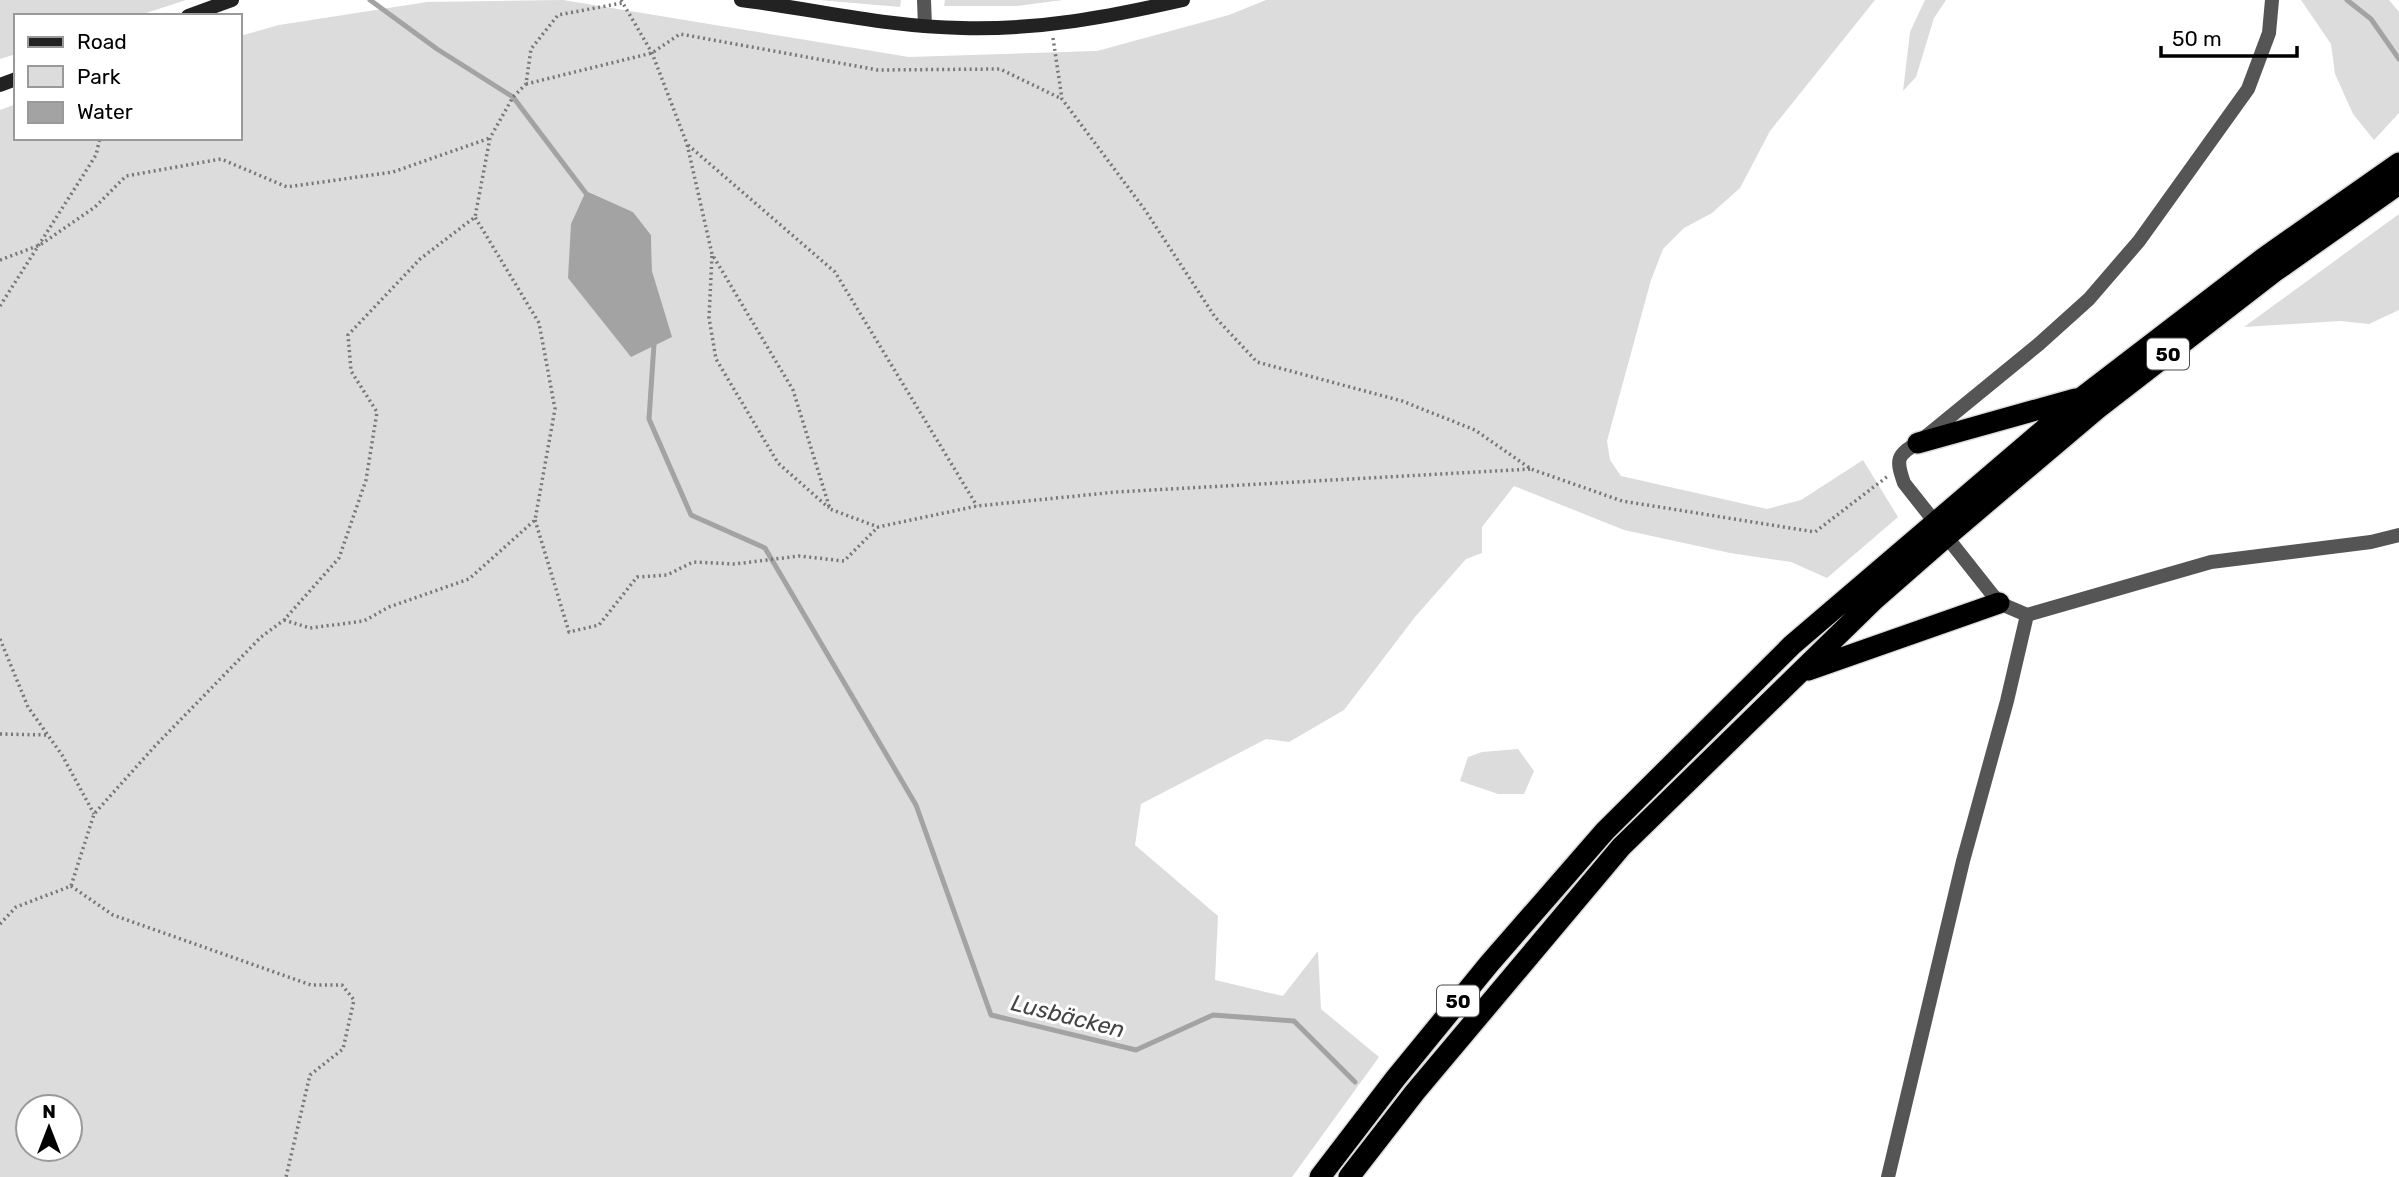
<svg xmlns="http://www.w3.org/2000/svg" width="2399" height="1177" viewBox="0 0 2399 1177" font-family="Rubik,sans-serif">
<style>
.green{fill:#dcdcdc;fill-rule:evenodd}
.water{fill:#a3a3a3}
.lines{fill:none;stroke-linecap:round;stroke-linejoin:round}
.stream{stroke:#a3a3a3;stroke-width:5}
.highway-casing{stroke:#dbdbdb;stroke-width:24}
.path{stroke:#777;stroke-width:3.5;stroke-dasharray:2 3.5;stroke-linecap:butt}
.street{stroke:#555;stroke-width:14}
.secondary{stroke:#222;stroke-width:14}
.highway{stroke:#000;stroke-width:21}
.labels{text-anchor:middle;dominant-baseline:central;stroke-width:6;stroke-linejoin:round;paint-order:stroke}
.shield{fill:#fff;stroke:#4c4c4c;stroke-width:2}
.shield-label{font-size:19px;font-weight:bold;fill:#000}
.water-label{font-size:23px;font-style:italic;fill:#444;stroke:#fff}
</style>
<rect width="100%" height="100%" fill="#fff"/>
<!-- green -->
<path class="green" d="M0,0h186l-49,16h-121v38l-16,5z
M563,0l346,57 188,-6 132,-36 37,-15h609l-105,131 -30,57 -28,25 -28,15 -21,21 -12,31 -44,161 3,19 11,16 146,33 34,-9 62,-40 35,57 -71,61 -36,-16 -61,-9 -106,-23 -110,-44 -32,41v26l-16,6 -51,58 -71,93 -55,32 -23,-3 -125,65 -6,41 83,71 -3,64 68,16 35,-45 3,58 58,48 -87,120h-1292v-1067l16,-6v34h224v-102l39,-11 148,-23zM586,191l47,21 18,23 1,36 19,66 -17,7zM28,1107h42v42h-42z
M819,0h82l-1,7z
M945,0h118l-46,6h-73z
M1925,0h21l-12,18 -18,59 -13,14 7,-59z
M2301,0h88l10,12v101l-25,27 -21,-26 -18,-40 -4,-30z
M2399,214v96l-30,14 -29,-3 -96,6z
M1518,749l16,22 -10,23h-26l-38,-13 8,-24 14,-5z"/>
<!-- water -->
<path class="water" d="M586,191l47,21 18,23 1,36 20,66 -41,20 -63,-79 3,-54z"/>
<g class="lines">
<!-- stream -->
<path class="stream" d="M370,0l67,49 76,48 75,99
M2347,0l24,19 28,40
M652,339l2,5 -5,75 42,96 74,33 151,257 75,210 145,35 77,-35 81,6 61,61"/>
<!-- highway casing -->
<g class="highway-casing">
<path id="highway" d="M1918,443l157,-44
M1808,670l191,-67
M1320,1177l75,-98 94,-115 116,-133 187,-186 289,-247 184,-141 134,-94
M1349,1177l66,-85 206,-245 254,-248 72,-63 150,-127 177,-137 125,-88"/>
</g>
<!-- path -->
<path class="path" d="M621,0l31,53 35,91 25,110 81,136 37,119 48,18 99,-21 139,-14 415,-23
M1053,38l9,61 83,111 70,107 42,45 145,39 73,29 56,39 91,32 193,31 73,-56
M526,84l126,-31 28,-19 198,36 122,-1 62,30
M688,145l147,127 142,234
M712,256l-3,62 7,41 62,104 51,45
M0,260l40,-15 55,-38 31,-31 95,-17 66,28 106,-15 97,-34
M0,306l96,-151 4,-17
M535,520l34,112 30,-7 38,-48 30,-2 26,-13 42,2 64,-8 45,5 34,-34
M284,620l26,8 54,-7 25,-14 80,-28 66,-59 20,-111 -16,-86 -64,-106
M0,639l28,68 34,48 32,59
M0,734l47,1
M71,886l42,29 198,70h31l12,15 -11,49 -33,26 -24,102
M0,924l16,-17 55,-21 23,-72 61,-68 106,-109 23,-17 55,-62 27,-78 11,-68 -26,-41 -3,-36 72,-76 55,-42 15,-79 23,-41 13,-13 5,-35 27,-34 64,-12"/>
<!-- street -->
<path class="street" d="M924,0l1,26
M2272,0l-3,33 -21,56 -109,152 -50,58 -50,45 -121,99c-22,12 -22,17 -14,40l95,120 28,12 184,-53 160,-20 28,-7
M1888,1177l75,-316 44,-160 20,-86"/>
<!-- secondary -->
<path class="secondary" d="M741,0c73,9 147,27 221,28 79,2 146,-11 221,-28
M188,16l44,-16
M0,85l16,-6"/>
<!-- highway -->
<use href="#highway" class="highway"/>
</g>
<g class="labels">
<!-- shield labels -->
<g class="shield">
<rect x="2147" y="338.5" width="42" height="31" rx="5"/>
<rect x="1437" y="985.5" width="42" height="31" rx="5"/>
</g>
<g class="shield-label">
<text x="2168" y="354">50</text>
<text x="1458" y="1001">50</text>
</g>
<!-- water labels -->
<g class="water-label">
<text transform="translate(1068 1016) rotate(14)">Lusbäcken</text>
</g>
</g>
<!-- legend -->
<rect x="14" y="14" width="228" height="126" fill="#ffffff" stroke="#999999" stroke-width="2"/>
<rect x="28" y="37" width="35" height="10" fill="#222222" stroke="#999999" stroke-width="2"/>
<text x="77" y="49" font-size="21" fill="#000000">Road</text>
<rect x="28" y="66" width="35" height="21" fill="#dcdcdc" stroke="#999999" stroke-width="2"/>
<text x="77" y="84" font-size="21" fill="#000000">Park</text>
<rect x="28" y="102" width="35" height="21" fill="#a3a3a3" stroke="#999999" stroke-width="2"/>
<text x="77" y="119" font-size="21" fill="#000000">Water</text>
<!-- north arrow -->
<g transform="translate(49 1128)"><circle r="33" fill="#ffffff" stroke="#999999" stroke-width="2"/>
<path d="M0-5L12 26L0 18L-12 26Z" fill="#000000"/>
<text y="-10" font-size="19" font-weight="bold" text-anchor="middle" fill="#000000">N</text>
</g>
<!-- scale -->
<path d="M2161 46v10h136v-10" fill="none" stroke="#000000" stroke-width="3.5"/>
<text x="2172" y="46" font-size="21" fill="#000000" stroke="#ffffff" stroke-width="5" paint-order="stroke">50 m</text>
</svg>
